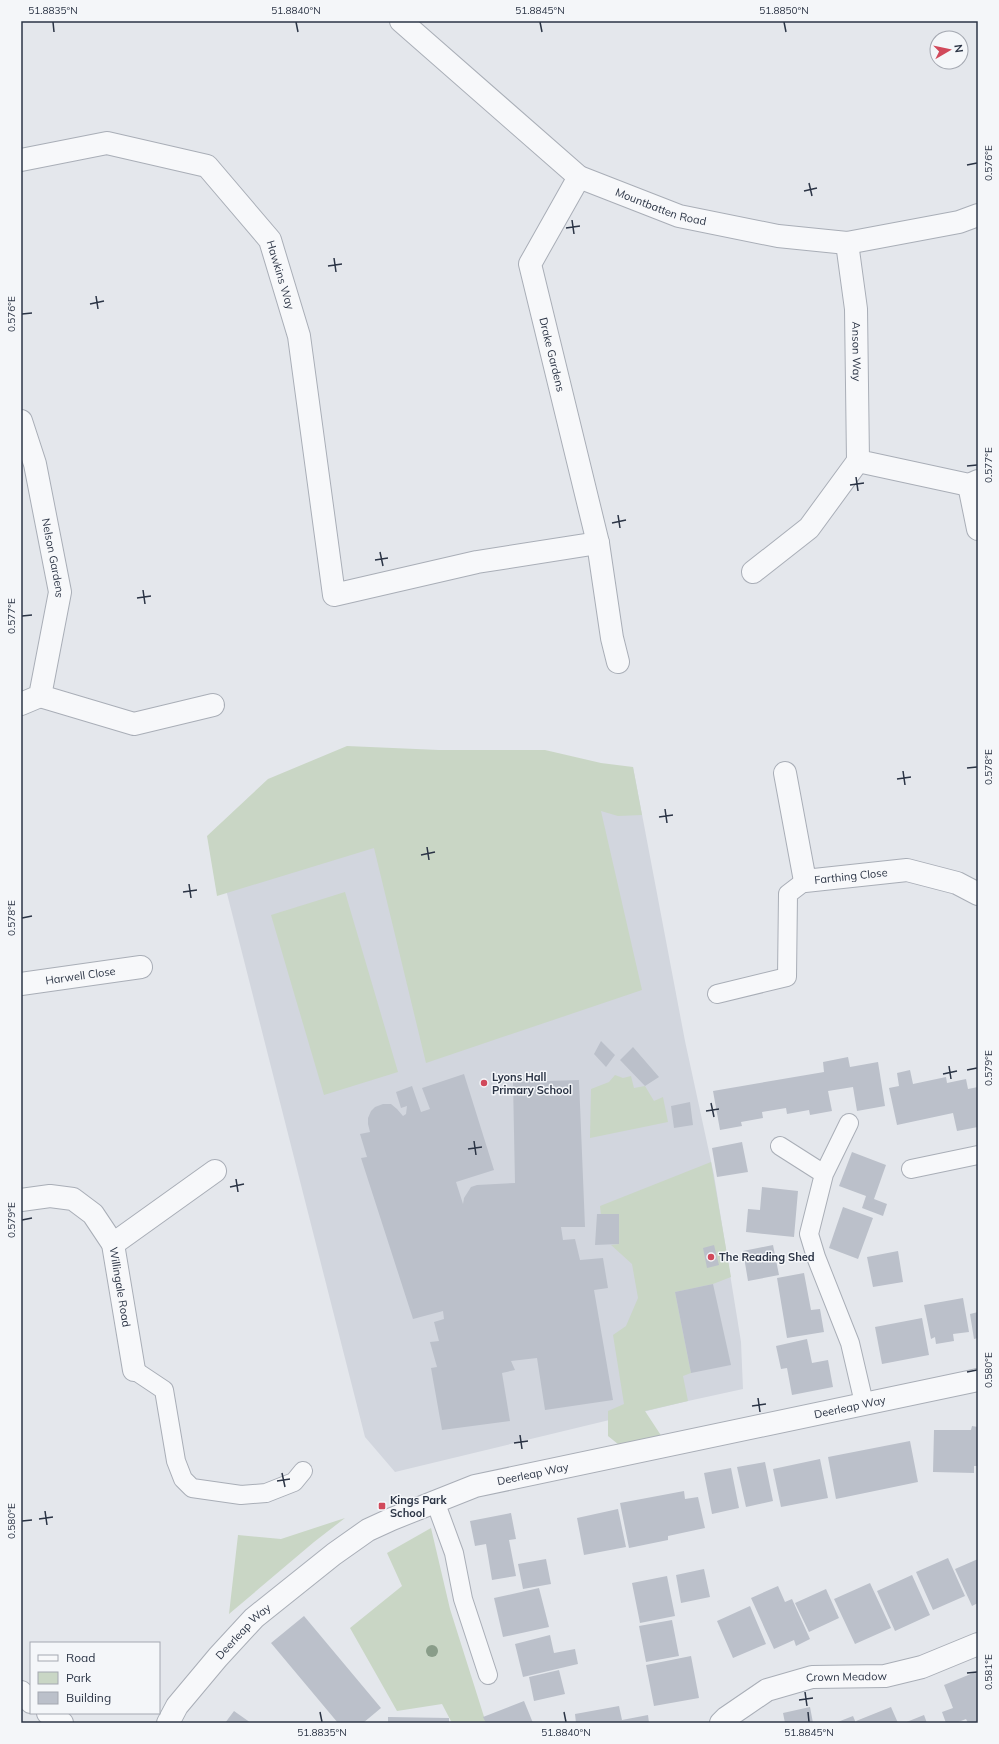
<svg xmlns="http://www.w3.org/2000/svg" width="999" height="1744" viewBox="0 0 999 1744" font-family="Mulish,sans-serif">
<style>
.built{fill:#d2d6de}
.green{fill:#c9d6c5}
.building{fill:#bbc0ca}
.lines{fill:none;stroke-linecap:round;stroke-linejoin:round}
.service-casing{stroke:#a9aeb7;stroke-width:20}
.minor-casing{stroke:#a9aeb7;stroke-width:24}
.tertiary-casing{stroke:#a9aeb7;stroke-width:24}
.service{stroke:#f7f8fa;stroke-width:18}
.minor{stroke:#f7f8fa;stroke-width:22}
.tertiary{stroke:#f7f8fa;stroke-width:22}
.tree{fill:#899d89}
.ticks{fill:none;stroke:#2b3445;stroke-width:1.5}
.poi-dot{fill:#d1495b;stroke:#f4f6f9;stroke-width:1.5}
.labels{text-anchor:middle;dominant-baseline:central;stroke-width:3;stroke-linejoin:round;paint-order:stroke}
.street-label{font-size:11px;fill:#2b3445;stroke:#f4f6f9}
.poi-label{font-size:11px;font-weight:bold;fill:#2b3445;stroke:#f4f6f9;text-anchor:start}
.neatline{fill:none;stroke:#2b3445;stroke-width:1.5}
.ticks-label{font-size:10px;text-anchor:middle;fill:#2b3445}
</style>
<rect width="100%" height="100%" fill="#e4e7ec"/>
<!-- built -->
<path class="built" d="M633,767l52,274 29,134 27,167 2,47 -55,12 -293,71 -30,-35 -145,-571z"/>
<!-- green -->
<path class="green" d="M347,746l92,4h106l56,13 32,4 9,48 -24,1 -17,-5 41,179 -216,73 -52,-215 -157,48 -10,-60 61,-57z
M345,892l53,180 -74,23 -53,-180z
M615,1075l8,3 8,-2 3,12 11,-2 9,15 9,-4 5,25 -78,16 1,-49 18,-7z
M711,1162l20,115 -18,7 -38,8 16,81 -8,3 5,25 -43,10 19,29 -30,17 -26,-21v-25l16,-7 -11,-69 13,-9 12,-28 -6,-34 -21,-19 8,-1v-30l-18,1 -1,-9z
M345,1518l-31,24 -85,72 9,-79 43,4z
M431,1528l19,81 36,114h-34l-10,-19 -45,7 -47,-83 52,-42 -15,-33z"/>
<!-- building -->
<path class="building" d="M601,1041l14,14 -9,12 -12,-13z
M633,1047l26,30 -14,9 -25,-26z
M848,1057l2,10 28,-5 7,44 -28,5 -4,-24 -25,4 4,20 -22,4 -1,-5 -22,4 -1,-6 -24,4 1,6 -22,4 1,4 -22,4 -7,-39 111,-19 -1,-10z
M910,1070l3,14 33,-7 1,6 19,-4 2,10 10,-2v40l-21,4 -4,-18 -56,12 -8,-37 10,-2 -2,-13z
M464,1074l30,96 -38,12 7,22 1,-6 7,-11 6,-2 38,-2 -2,-101 66,-2 6,147h-24l2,13 12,-1 5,21 23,-2 5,30 -14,2 19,110 -68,10 -8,-52 -26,3 4,9 -13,3 8,48 -68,9 -11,-62 6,-1 -7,-25 9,-1 -5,-19 10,-3 -1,-8 -30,8 -52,-161 6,-1 -7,-23 10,-2 -2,-8v-6l3,-7 4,-4 8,-3h8l6,5 6,7 3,-2 1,-8 -6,2 -5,-16 16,-6 9,26 9,-3 -8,-21z
M690,1102l3,23 -19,3 -3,-22z
M742,1142l6,30 -31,5 -5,-29z
M852,1152l34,13 -12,34 13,5 -4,12 -21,-8 4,-12 -27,-10z
M762,1187l36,4 -4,46 -48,-5 2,-23 12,1z
M843,1207l30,11 -15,41 -29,-11z
M597,1214h22v30l-24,1z
M714,1245l5,20 -12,3 -4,-20z
M773,1245l6,30 -31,6 -5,-30z
M898,1251l5,31 -30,5 -6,-30z
M804,1273l7,37 9,-1 4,23 -37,6 -10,-60z
M713,1284l18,81 -40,8 -16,-81z
M963,1298l6,34 -16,2 1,7 -18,3 -1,-7 -4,2 -7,-34z
M978,1312v26l-4,1 -4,-25z
M922,1318l7,37 -47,9 -7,-37z
M807,1339l5,24 16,-3 5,27 -41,8 -5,-27 -6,1 -5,-23z
M972,1426l6,1v39h-4v7l-41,-1 1,-42h37z
M910,1441l8,41 -82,17 -8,-42z
M820,1459l8,39 -47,9 -8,-38z
M765,1462l8,39 -27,6 -9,-40z
M731,1468l8,40 -27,6 -8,-41z
M684,1491l1,8 13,-2 7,31 -37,8v4l-39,8 -9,-45z
M618,1509l8,38 -42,8 -7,-37z
M511,1513l5,26 -7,1 7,36 -24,4 -6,-36 -11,2 -5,-25z
M948,1558l17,38 -32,14 -17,-38z
M546,1559l5,25 -28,5 -5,-25z
M978,1559v44l-6,3 -17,-37z
M704,1569l6,28 -29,6 -5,-28z
M912,1575l18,40 -35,16 -18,-40z
M667,1576l8,40 -35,7 -8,-40z
M870,1583l21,45 -36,16 -21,-45z
M778,1586l7,16 7,-3 18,40 -14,7 -2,-6 -20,9 -23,-51z
M539,1588l10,39 -46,10 -9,-39z
M826,1589l13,29 -30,14 -14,-29z
M750,1606l16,38 -33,14 -16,-37z
M304,1616l77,92 -18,15h-25l-67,-80z
M672,1620l7,36 -33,6 -7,-36z
M550,1635l4,18 21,-4 3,15 -55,13 -8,-33z
M691,1656l8,42 -45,8 -8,-41z
M559,1670l6,24 -31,7 -5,-24z
M978,1671v52h-10l-2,-4 -10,4h-10l-4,-11 11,-4 -9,-23z
M524,1701l9,22h-47l-3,-6z
M619,1706l3,14 26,-5 1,8h-73l-1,-9z
M810,1707l3,16h-28l-2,-10z
M891,1707l7,16h-41l-1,-2z
M234,1711l17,12h-26z
M924,1715l3,8h-23z
M853,1716l3,7h-21z
M388,1717l61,1v5h-61z"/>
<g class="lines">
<!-- service casing -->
<g class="service-casing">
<path id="service" d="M717,994l70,-17 1,-83 17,-13
M849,1123l-25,51 -15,60 7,23 34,86 14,60
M780,1146l44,28
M911,1169l67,-14
M134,1370l30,20 12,71 7,18 9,9 49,7 25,-2 28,-11 9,-11
M435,1501l19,52 9,46 25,76"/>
</g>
<!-- minor casing -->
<g class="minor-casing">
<g id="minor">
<path id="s1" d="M21,160l86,-17 100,23 63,74 29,96 35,259 143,-33 121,-19"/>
<path id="s2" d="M579,177l-49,87 68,279 14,95 6,24"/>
<path id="s3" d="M847,243l9,66 2,152 111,24 9,-4"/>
<path id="s4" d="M21,421l14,43 25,128 -20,104 -19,8"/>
<path d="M969,485l9,44"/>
<path d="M753,572l56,-44 49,-67"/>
<path d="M40,696l94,28 79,-19"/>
<path id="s5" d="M785,773l20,108 102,-11 50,13 21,11"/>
<path id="s6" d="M21,984l120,-17"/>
<path id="s7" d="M21,1200l29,-4 23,3 20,15 20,30 21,126"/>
<path d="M113,1244l102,-73"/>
<path d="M21,1692l10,10"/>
<path d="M48,1713l14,10"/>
<path id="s8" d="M168,1723l9,-17 41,-49 36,-39 80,-64 34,-24 24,-11 83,-33 503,-106"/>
<path id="s9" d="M721,1723l5,-5 41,-28 45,-13 73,-1 37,-9 56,-23"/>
</g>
</g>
<!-- tertiary casing -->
<g class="tertiary-casing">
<g id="tertiary">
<path id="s10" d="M401,21l178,156 100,39 99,20 69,7 112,-21 19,-7"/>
</g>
</g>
<!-- service -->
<use href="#service" class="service"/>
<!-- minor -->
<use href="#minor" class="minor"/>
<!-- tertiary -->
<use href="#tertiary" class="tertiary"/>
</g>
<!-- trees -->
<circle class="tree" cx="432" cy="1651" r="6"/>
<!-- ticks -->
<path class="ticks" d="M53,22l1,10M296,22l2,10M540,22l2,10M784,22l2,10M967,165l10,-2M809,183l3,13M804,191l13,-3M572,220l2,14M566,228l14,-2M334,258l2,14M328,266l14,-2M96,296l2,13M90,304l14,-3M22,314l10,-1M967,466l10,-1M856,477l2,14M850,485l14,-2M618,515l2,13M612,523l14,-3M380,552l3,14M375,560l13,-2M143,590l2,14M137,598l14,-2M22,616l10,-1M967,768l10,-1M903,771l2,14M897,779l14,-2M665,809l2,14M659,817l14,-2M427,847l2,13M421,855l14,-3M189,884l2,14M183,892l14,-2M22,918l10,-2M949,1066l2,13M967,1070l10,-2M943,1074l14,-3M711,1103l3,14M706,1111l13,-2M474,1141l2,14M468,1149l14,-2M236,1179l2,13M230,1187l14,-3M22,1220l10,-2M967,1372l10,-2M758,1398l2,14M752,1406l14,-2M520,1435l2,14M514,1443l14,-2M282,1473l3,14M277,1481l13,-2M45,1511l2,14M39,1519l14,-2M22,1521l10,-1M967,1673l10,-1M805,1692l2,14M799,1700l14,-2M320,1712l2,10M564,1712l2,10M808,1712l1,10"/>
<!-- markers -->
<g class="poi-dot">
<circle cx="484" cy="1083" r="4"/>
<circle cx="711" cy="1257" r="4"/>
<rect x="378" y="1502" width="8" height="8" rx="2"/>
</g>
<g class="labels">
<!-- street labels -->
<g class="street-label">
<text stroke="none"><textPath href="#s10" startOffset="324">Mountbatten Road</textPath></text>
<text stroke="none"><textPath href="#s1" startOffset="324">Hawkins Way</textPath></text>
<text stroke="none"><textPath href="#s3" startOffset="109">Anson Way</textPath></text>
<text stroke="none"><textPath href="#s2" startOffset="193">Drake Gardens</textPath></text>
<text stroke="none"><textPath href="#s4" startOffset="141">Nelson Gardens</textPath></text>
<text stroke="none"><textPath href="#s5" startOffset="156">Farthing Close</textPath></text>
<text stroke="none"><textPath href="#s6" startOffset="60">Harwell Close</textPath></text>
<text stroke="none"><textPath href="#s7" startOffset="157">Willingale Road</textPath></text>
<text stroke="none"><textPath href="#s8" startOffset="779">Deerleap Way</textPath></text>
<text stroke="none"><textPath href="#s8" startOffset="455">Deerleap Way</textPath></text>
<text stroke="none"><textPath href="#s8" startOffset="119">Deerleap Way</textPath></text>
<text stroke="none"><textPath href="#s9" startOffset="138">Crown Meadow</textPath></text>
</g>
<!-- poi labels -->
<g class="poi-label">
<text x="492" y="1077">Lyons Hall<tspan x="492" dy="13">Primary School</tspan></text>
<text x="719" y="1257">The Reading Shed</text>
<text x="390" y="1500">Kings Park<tspan x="390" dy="13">School</tspan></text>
</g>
</g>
<!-- border -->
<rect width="999" height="1744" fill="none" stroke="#f4f6f9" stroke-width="44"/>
<!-- legend -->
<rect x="30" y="1642" width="130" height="72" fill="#f4f6f9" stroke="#a4a8b1"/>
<rect x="38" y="1655" width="20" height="6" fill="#f7f8fa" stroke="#a4a8b1"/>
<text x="66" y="1662" font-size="12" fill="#2b3445">Road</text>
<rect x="38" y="1672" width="20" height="12" fill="#c9d6c5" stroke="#a4a8b1"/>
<text x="66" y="1682" font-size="12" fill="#2b3445">Park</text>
<rect x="38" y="1692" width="20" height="12" fill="#bbc0ca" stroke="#a4a8b1"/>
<text x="66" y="1702" font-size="12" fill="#2b3445">Building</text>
<!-- north arrow -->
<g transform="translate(949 50) rotate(81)"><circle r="19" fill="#f4f6f9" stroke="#a4a8b1"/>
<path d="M0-3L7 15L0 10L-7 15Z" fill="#d1495b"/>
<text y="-6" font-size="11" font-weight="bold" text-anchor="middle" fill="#2b3445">N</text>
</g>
<rect x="22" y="22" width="955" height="1700" class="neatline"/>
<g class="ticks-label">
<text x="53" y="14">51.8835°N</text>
<text x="296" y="14">51.8840°N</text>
<text x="540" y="14">51.8845°N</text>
<text x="784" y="14">51.8850°N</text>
<text transform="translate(988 163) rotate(-90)" y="4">0.576°E</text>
<text transform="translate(11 314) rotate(-90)" y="4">0.576°E</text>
<text transform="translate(988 465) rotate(-90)" y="4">0.577°E</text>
<text transform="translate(11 616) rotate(-90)" y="4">0.577°E</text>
<text transform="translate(988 767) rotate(-90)" y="4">0.578°E</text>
<text transform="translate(11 918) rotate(-90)" y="4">0.578°E</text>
<text transform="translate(988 1068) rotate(-90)" y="4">0.579°E</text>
<text transform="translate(11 1220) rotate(-90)" y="4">0.579°E</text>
<text transform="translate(988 1370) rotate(-90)" y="4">0.580°E</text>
<text transform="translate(11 1521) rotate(-90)" y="4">0.580°E</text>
<text transform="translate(988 1672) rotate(-90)" y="4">0.581°E</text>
<text x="322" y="1736">51.8835°N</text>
<text x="566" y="1736">51.8840°N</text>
<text x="809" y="1736">51.8845°N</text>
</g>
</svg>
